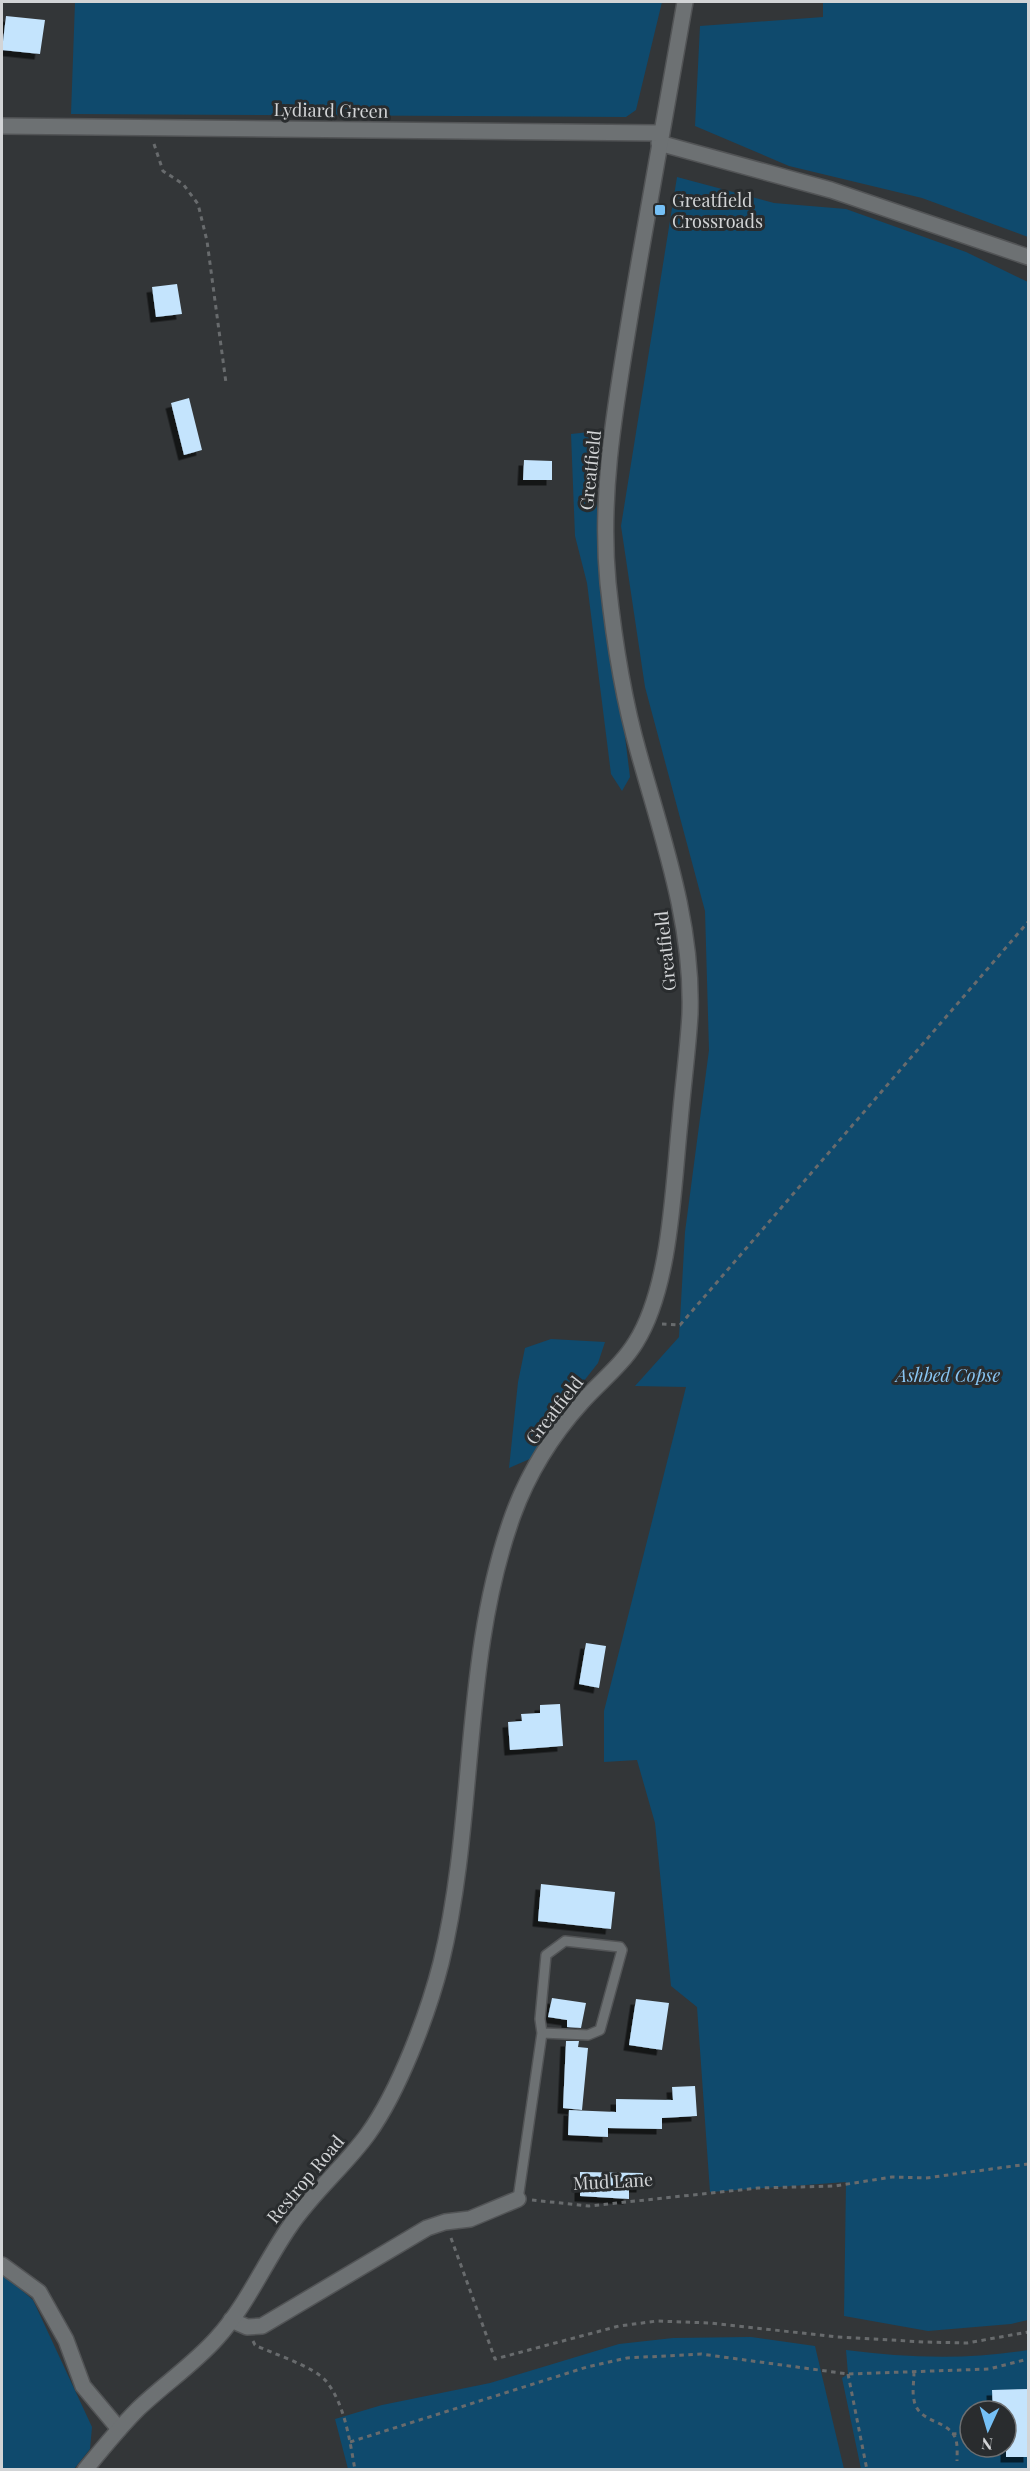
<svg xmlns="http://www.w3.org/2000/svg" width="1030" height="2471" viewBox="0 0 1030 2471" font-family="'Playfair Display',serif">
<style>
.green{fill:#0f4a6d;fill-rule:evenodd}
.building{fill:#c4e4fd;filter:url(#shadow)}
.lines{fill:none;stroke-linecap:round;stroke-linejoin:round}
.service-casing{stroke:#525456;stroke-width:12}
.minor-casing{stroke:#525456;stroke-width:18}
.tertiary-casing{stroke:#525456;stroke-width:18}
.path{stroke:#686b6d;stroke-width:3;stroke-dasharray:4.5 4.5;stroke-linecap:butt}
.service{stroke:#6d7173;stroke-width:9}
.minor{stroke:#6d7173;stroke-width:15}
.tertiary{stroke:#6d7173;stroke-width:15}
.poi-dot{fill:#75c0f6;stroke:#292c2e;stroke-width:2}
.labels{text-anchor:middle;dominant-baseline:central;stroke-width:6;stroke-linejoin:round;paint-order:stroke}
.street-label{font-size:18px;fill:#d2d4d6;stroke:#292c2e}
.poi-label{font-size:18px;fill:#d2d4d6;stroke:#292c2e;text-anchor:start}
.park-label{font-size:18px;font-style:italic;fill:#89c6f4;stroke:#292c2e}
</style>
<defs>
<filter id="shadow"><feDropShadow dx="-5.5" dy="5.5" stdDeviation="0" flood-color="#0009"/></filter>
</defs>
<rect width="100%" height="100%" fill="#333638"/>
<!-- green -->
<path class="green" d="M75,2h587l-26,108 -10,7 -555,-3z
M823,2h205v235l-106,-39 -133,-32 -94,-40 5,-100 123,-9z
M677,177l97,26 72,6 120,43 62,30v2038l-17,4 -83,7 -84,-15 2,-134 -136,10 -13,-185 -26,-21 -16,-163 -18,-63 -33,2v-51l82,-324 -51,-1 44,-49 6,-105 24,-182 -4,-139 -60,-224 -24,-161z
M599,431l-4,62 35,284 -8,14 -11,-17 -24,-191 -12,-47 -4,-102z
M551,1339l54,3 -7,21 -44,56 -22,39 -23,10 9,-86 7,-34z
M2,2273l31,27 59,127 -2,22 -16,20h-72z
M751,2337l64,9 29,123h-496l-13,-50 47,-14 108,-22 129,-39 54,-6z
M846,2350c61,8 122,10 182,0v119h-167l-19,-91 6,-4zM970,2411h36v36h-36z"/>
<!-- building -->
<path class="building" d="M6,16l39,4 -5,34 -38,-4z
M177,284l5,30 -26,3 -4,-30z
M189,398l13,52 -18,5 -13,-52z
M524,460l28,1v19h-29z
M586,1643l20,3 -7,42 -20,-4z
M560,1704l3,42 -53,4 -2,-28 14,-1 -1,-7 19,-1v-8z
M541,1884l74,8 -4,37 -73,-8z
M552,1998l34,5 -5,25 -14,-1v-7l-19,-3z
M636,1999l33,4 -7,47 -33,-5z
M566,2041h13l-1,6 10,1 -6,62 -19,-2z
M695,2086l2,30 -35,2v11l-54,-1v9l-40,-2 1,-25 47,2v-13l57,1 -1,-13z
M580,2172l63,1 -1,14h-13v12l-49,-3z
M1029,2389v68h-23v-46h-13l-1,-21z"/>
<g class="lines">
<!-- service casing -->
<g class="service-casing">
<path id="service" d="M518,2199l24,-166 -2,-14 6,-64 19,-14 55,6 2,3 -22,80 -12,5 -46,-2"/>
</g>
<!-- minor casing -->
<g class="minor-casing">
<path id="minor" d="M659,143l172,47 197,67
M2,2265l37,27 27,48 17,46 36,43
M231,2320l16,7 15,-1 165,-98 18,-6 25,-3 48,-20"/>
</g>
<!-- tertiary casing -->
<g class="tertiary-casing">
<path id="tertiary" d="M2,126l658,7
M85,2470c17,-21 34,-42 53,-61 25,-24 56,-45 79,-71 30,-33 48,-76 73,-112 23,-34 54,-59 78,-92 31,-43 60,-120 73,-171 36,-147 20,-304 72,-448 15,-41 40,-81 69,-113 18,-20 40,-37 54,-60 35,-56 37,-155 44,-221 3,-36 8,-71 10,-107 3,-91 -27,-174 -51,-260 -16,-56 -25,-114 -31,-171 -9,-94 9,-186 24,-279 17,-101 35,-202 53,-302"/>
</g>
<!-- path -->
<path class="path" d="M154,144l9,27 20,13 15,20 9,37 19,142
M662,1324l18,1 348,-403
M532,2200l57,6 169,-18 77,-2 57,-9 34,1 102,-14
M451,2238l44,121 124,-33 38,-5 54,2 126,14 88,5 42,1 61,-11
M253,2341l2,4c18,9 58,21 71,36 19,23 24,61 29,89
M914,2372c0,9 -2,20 0,28 4,23 32,19 41,37 3,7 2,17 2,24
M848,2374l19,96
M952,2434l18,-1
M350,2442l237,-75 40,-9 74,-4 147,20 141,-5 39,-10"/>
<!-- service -->
<use href="#service" class="service"/>
<!-- minor -->
<use href="#minor" class="minor"/>
<!-- tertiary -->
<use href="#tertiary" class="tertiary"/>
</g>
<!-- markers -->
<rect class="poi-dot" x="654" y="204" width="12" height="12" rx="3"/>
<g class="labels">
<!-- street labels -->
<g class="street-label">
<text transform="translate(331 110) rotate(1)">Lydiard Green</text>
<text transform="translate(590 470) rotate(-84)">Greatfield</text>
<text transform="translate(665 951) rotate(-96)">Greatfield</text>
<text transform="translate(554 1410) rotate(-52)">Greatfield</text>
<text transform="translate(305 2179) rotate(-50)">Restrop Road</text>
<text transform="translate(613 2181) rotate(-3)">Mud Lane</text>
</g>
<!-- poi labels -->
<g class="poi-label">
<text x="672" y="200">Greatfield<tspan x="672" dy="21">Crossroads</tspan></text>
</g>
<!-- park labels -->
<g class="park-label">
<text x="948" y="1375">Ashbed Copse</text>
</g>
</g>
<!-- border -->
<rect width="1030" height="2471" fill="none" stroke="#d2d4d6" stroke-width="6"/>
<!-- north arrow -->
<g transform="translate(988 2429) rotate(184)"><circle r="28" fill="#292c2e" stroke="#6d6f71" stroke-width="1.5"/>
<path d="M0-4.5L10 22L0 15L-10 22Z" fill="#75c0f6"/>
<text y="-9" font-size="16" font-weight="bold" text-anchor="middle" fill="#d2d4d6">N</text>
</g>
</svg>
